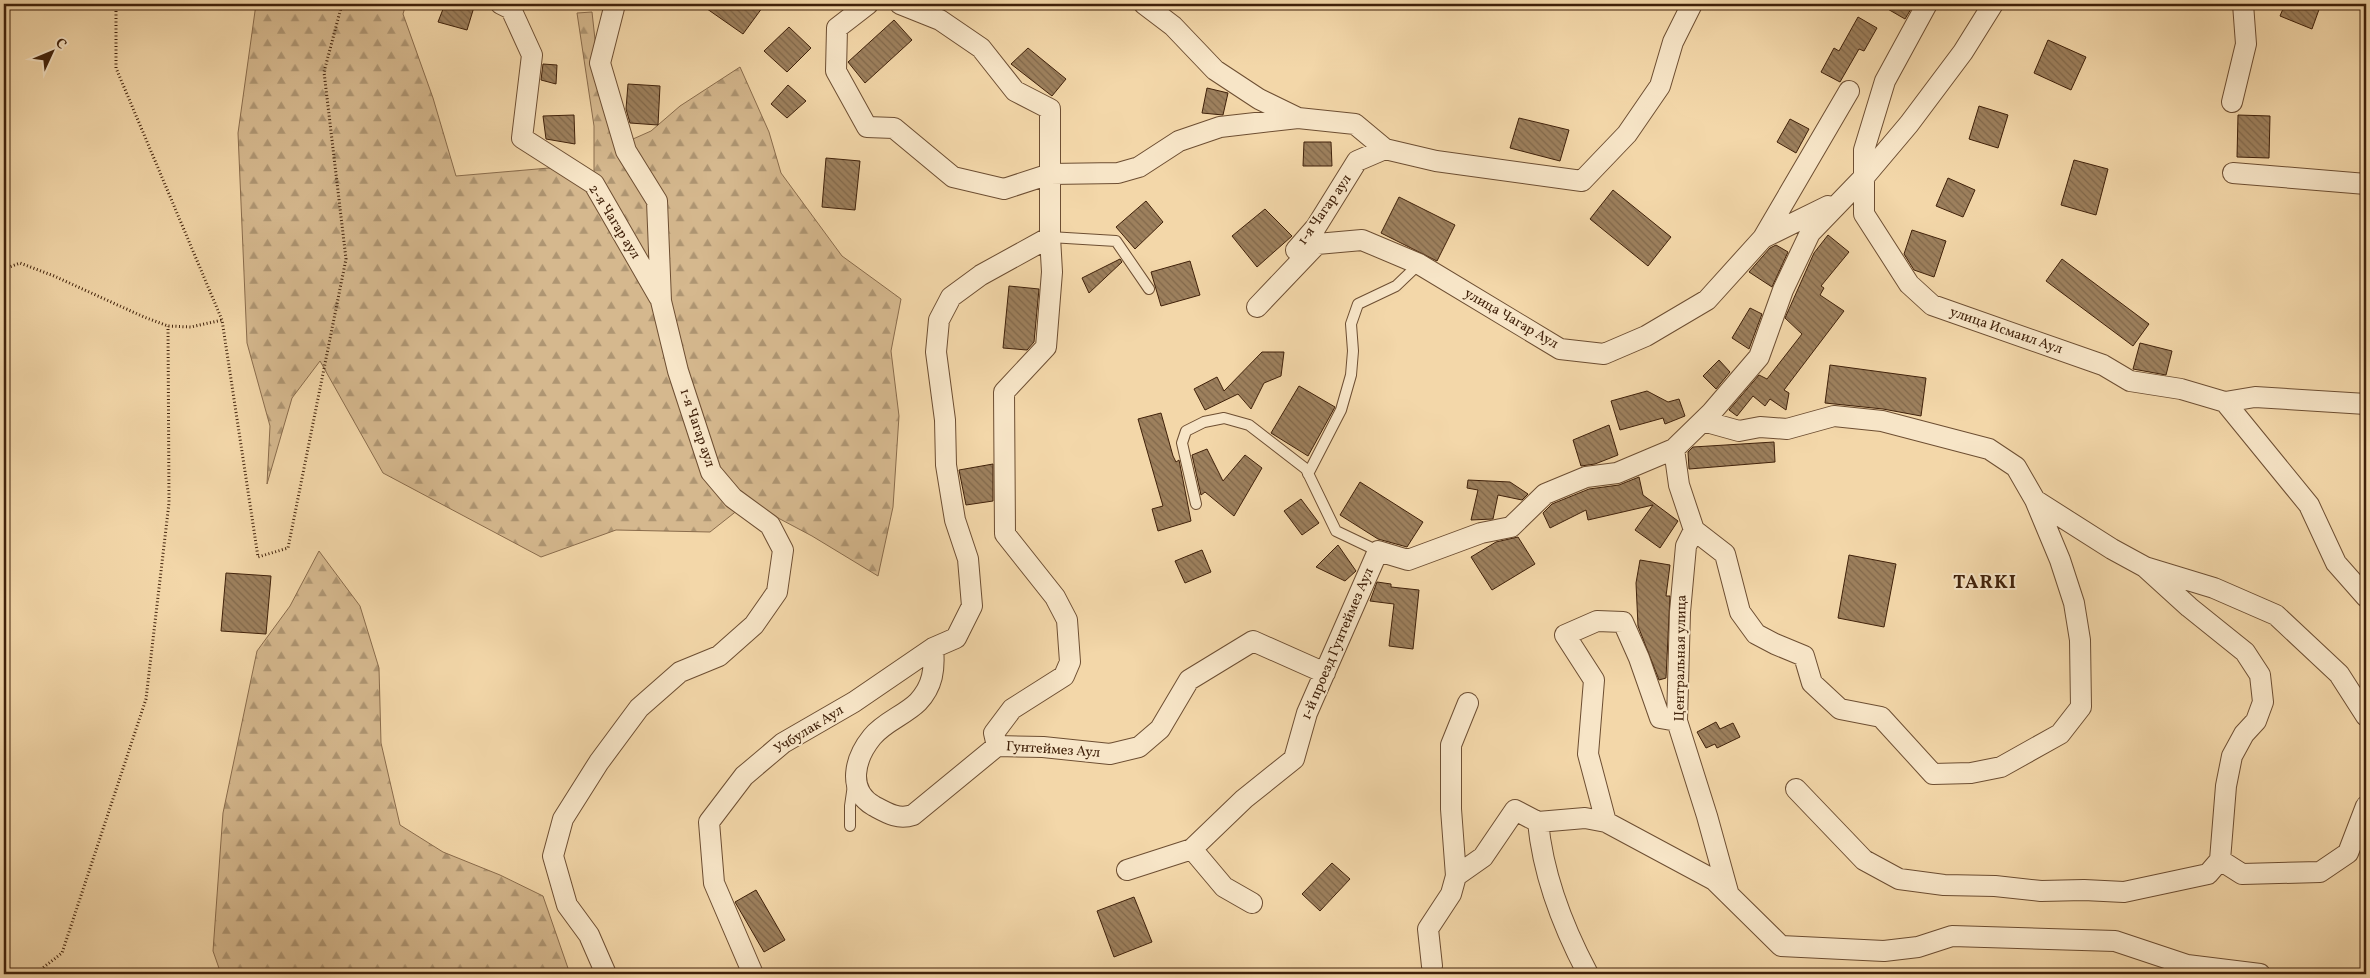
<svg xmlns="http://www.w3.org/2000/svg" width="2370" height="978" viewBox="0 0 2370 978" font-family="Vollkorn,serif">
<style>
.forest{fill:url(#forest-firs);stroke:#8a6c4c}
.building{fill:url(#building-back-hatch);stroke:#40210a}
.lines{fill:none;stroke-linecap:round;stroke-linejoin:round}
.lane-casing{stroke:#6d4e32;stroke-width:12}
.street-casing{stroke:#6d4e32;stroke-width:22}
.path{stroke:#40210a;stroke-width:3;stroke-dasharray:1 2.5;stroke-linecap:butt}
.lane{stroke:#f7e5c7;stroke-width:10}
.street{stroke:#f7e5c7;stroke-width:20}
.labels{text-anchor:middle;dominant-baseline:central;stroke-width:4;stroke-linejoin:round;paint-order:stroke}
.street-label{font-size:14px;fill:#40210a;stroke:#f7e5c7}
.district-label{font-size:19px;font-weight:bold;letter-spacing:1px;fill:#40210a;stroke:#f7e5c7}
</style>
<defs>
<pattern id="forest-firs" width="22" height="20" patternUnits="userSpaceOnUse" patternTransform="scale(1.25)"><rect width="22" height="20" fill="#d5b88e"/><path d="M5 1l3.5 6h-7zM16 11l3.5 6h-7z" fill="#ae9572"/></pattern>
<pattern id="building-back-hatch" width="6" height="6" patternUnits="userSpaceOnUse" patternTransform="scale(1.25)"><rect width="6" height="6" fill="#9d805d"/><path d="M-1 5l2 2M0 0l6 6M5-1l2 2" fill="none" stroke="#81684b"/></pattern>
</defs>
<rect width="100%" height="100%" fill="#f3d7a9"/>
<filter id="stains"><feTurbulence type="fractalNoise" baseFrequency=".004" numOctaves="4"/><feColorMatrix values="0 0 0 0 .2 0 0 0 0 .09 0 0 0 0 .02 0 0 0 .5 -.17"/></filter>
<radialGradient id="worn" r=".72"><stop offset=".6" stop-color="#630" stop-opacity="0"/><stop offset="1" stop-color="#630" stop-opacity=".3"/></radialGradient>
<!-- forest -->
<path class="forest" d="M256,4h150l-3,10 30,84 23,78 93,-8 45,16v-58l-17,-113 15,-1 7,64 25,67 27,-12 29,-25 60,-39 29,65 12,41 61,83 59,43 -10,52 8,65 -6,91 -15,69 -66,-40 -64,-34 -38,30 -94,-2 -75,27 -158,-84 -63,-112 -28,37 -25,86 3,-58 -23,-83 -9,-210z
M319,551l41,55 19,62 2,75 19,82 43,27 57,23 43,21 27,78h-349l-8,-23 10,-138 34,-162 33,-45z"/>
<!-- building -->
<path class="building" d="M445,4h21l8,3 -7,23 -29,-8z
M700,4h65l-22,30z
M1879,4h35l-9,15z
M2285,4h36l-9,25 -32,-13z
M1858,17l19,11 -13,23 -5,-2 -19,33 -19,-10 13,-24 5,3z
M894,20l18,20 -47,43 -17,-21z
M789,27l22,21 -24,24 -23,-21z
M2048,40l38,17 -15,33 -37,-17z
M1028,48l38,31 -14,17 -41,-32z
M543,64l14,1 -1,19 -15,-4z
M628,84l32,2 -2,39 -28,-2 -4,-14z
M788,85l18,16 -19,17 -16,-14z
M1207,88l21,5 -5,22 -21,-2z
M1979,106l29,9 -10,33 -29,-9z
M574,115l1,29 -29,-5 -3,-23z
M2238,115l32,1 -1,42 -32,-1z
M1519,118l50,12 -9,31 -50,-13z
M1790,119l19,10 -13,24 -19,-11z
M1304,142h27l1,24h-29z
M826,158l34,3 -5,49 -33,-3z
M2074,160l34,9 -12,46 -35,-10z
M1948,178l27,12 -12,27 -27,-11z
M1613,190l58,47 -23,29 -58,-47z
M1399,197l56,28 -18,36 -56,-28z
M1146,201l17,21 -28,27 -19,-22z
M1265,209l27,27 -35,31 -25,-31z
M1912,230l34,11 -12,36 -20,-7 -10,-16z
M1828,235l21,17 -28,34 3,2 -4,7 24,16 -60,79 5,3 -3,17 -16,-11 -5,7 -12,-10 -16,20 -8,-6 30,-35 8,4 35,-45 -17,-16 29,-65z
M1776,245l12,7 -16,35 -23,-15 21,-24z
M1120,259l2,3 -33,31 -7,-15z
M2062,259l87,65 -16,22 -87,-65z
M1190,261l10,34 -39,11 -10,-34z
M1009,286l30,3 -5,53 -7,8 -24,-2z
M1750,308l12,6 -13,35 -17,-11z
M2140,343l32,8 -6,24 -33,-6z
M1262,352h22l-3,24 -17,7 -13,26 -13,-15 -33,16 -11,-21 23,-12 7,14z
M1719,360l11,12 -14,17 -13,-13z
M1830,365l96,13 -5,38 -38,-7 -58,-6z
M1299,386l36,21 -27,49 -37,-23z
M1647,391l21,11 11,-3 6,17 -20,8 -2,-6 -43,12 -9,-29z
M1161,413l12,43 3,6 3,-2 12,61 -33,10 -6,-22 11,-3 -25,-87z
M1609,425l9,30 -23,9 -14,2 -8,-26z
M1774,442l1,20 -86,7 -1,-17 5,-5z
M1207,449l16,32 22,-26 17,13 -28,48 -29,-24 -4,3 -9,-40z
M993,464v37l-27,4 -7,-35z
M1639,477l4,18 35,26 -18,27 -25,-18 18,-25 -65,15 -2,-10 -36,18 -7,-15 9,-9 37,-15 30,-4z
M1468,480l42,2 18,12 -6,6 -24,-5 -5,24 -22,1 7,-30 -11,-2z
M1360,482l63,40 -16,25 -29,-8 -38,-24z
M1301,499l18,24 -17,12 -18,-24z
M1518,537l17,27 -43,26 -21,-33 25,-15z
M1338,545l18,26 -11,10 -29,-14z
M1202,550l9,22 -26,11 -10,-22z
M1849,555l47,9 -12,63 -46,-9z
M1640,560l30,5 -4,31h4l-4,82 -7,2 -21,-54 -2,-43z
M226,573l45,3 -5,58 -45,-3z
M1377,582l14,2v3l28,3 -6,59 -24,-3 5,-42 -24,-3z
M1716,722l4,7 13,-6 7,14 -23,11 -2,-4 -9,4 -9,-16z
M1332,863l18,16 -30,32 -18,-17z
M756,890l29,50 -21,12 -29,-50z
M1134,897l18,45 -38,15 -17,-46z"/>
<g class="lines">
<!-- lane casing -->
<g class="lane-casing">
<path id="lane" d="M1050,237l66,4 33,48
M1308,474l33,-64 10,-35 2,-24 -2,-27 7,-20 38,-18 23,-22
M1196,504l-14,-61 4,-12 18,-9 20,-4 25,7 57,44 30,62 42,20
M850,826v-20l3,-21"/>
</g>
<!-- street casing -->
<g class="street-casing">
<path id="street" d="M501,4l10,5 21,46 -10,83 72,46 65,113
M868,4l-31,24 -1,43 31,56 27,1 59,49 51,12 46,-15 68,-1 21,-6 40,-26 41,-14 78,-9 57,6 30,25 51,12 146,20 45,-47 33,-48 13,-44 19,-38
M1144,4l29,22 42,44 44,29 39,19
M1927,4l-42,77 -21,69v64l45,70 23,21 171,60 27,16 51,8 44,13
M2232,102l14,-58 -3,-40
M2233,173l133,11
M1763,238l86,-147
M1296,250l20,-23 41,-66 28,-12
M1257,307l60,-63 45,-4 57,24 141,85 44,5 42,-18 61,-36 56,-62 65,-32
M2366,404l-111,-7 -30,5 84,103 27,58 30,34
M1703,421l36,10 21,-4 27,2 47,-13 48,5 107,28 27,18 19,33 77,49 33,18 69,21 62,27 63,59 27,42
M1674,449l5,36 15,45 -8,16 -6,66 -3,109 30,95 21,76
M1694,530l31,24 15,58 16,22 19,10 29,12 8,27 28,26 41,8 52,57 38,-1 30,-6 59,-33 21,-27 -1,-67 -6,-37 -14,-43 -25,-60
M933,648c2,21 0,38 -15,54 -13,13 -34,20 -46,35 -17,21 -26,53 2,69 13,7 24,14 39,9l84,-69
M997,746l-3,-13 18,-24 52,-33 6,-14 -3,-42 -12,-23 -50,-63 -1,-142 42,-45 6,-75 -2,-35
M997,746l46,1 67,7 29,-7 21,-18 29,-49 64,-39 72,32
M1796,789l68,71 35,19 45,6 51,1 46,5 43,-1 40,2 84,-18 12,-14 6,-74 6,-30 12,-22 12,-13 7,-19 -3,-27 -15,-23 -56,-45 -44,-40
M1538,822c5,53 25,105 50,152
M1606,822l-18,-68 6,-74 -29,-45 32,-14 26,1 16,36 21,60 17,3
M2220,860l22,14 78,-2 28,-19 18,-47
M1127,870l65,-21
M1456,876l-5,-67v-64l17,-42
M1252,903l-28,-16 -32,-38 52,-50 50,-40 13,-46 71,-162 30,9 73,-27 30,-6 34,-33 41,-17 31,-4 57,-24 37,-36 48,-56 24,-67 27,-57 56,-58 43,-51 54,-72 30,-48
M1432,966l-4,-37 23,-35 5,-18 27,-19 32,-47 23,12 47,-4 21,4 108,58 67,66 103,5 34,-4 34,-11 163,5 72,24 73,9
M606,974l-17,-39 -22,-30 -14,-49 10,-37 36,-57 40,-54 41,-36 39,-16 35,-31 23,-33 6,-42 -13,-25 -37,-27 -22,-26 -33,-101 -17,-70 -4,-100 -31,-50 -26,-88 15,-59
M753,974l-39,-91 -5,-61 35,-46 39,-33 71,-41 79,-54 23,-10 16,-32 -4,-47 -13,-39 -9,-55 -1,-45 -9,-68 3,-32 12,-23 30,-22 69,-38v-128l-35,-18 -34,-43 -41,-28 -40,-16"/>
</g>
<!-- path -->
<path class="path" d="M116,4v64l106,252 36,237 30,-9 58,-289 -22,-187 18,-68
M4,269l16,-6 34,13 90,41 24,9 23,1 31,-7
M35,974l27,-21 84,-254 23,-196 -1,-177"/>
<!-- lane -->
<use href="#lane" class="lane"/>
<!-- street -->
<use href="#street" class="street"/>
</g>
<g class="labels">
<!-- street labels -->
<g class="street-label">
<text transform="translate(1325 210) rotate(-55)">1-я Чагар аул</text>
<text transform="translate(614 222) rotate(58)">2-я Чагар аул</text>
<text transform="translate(1511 319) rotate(30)">улица Чагар Аул</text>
<text transform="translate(2006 331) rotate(19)">улица Исмаил Аул</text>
<text transform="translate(697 428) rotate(71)">1-я Чагар аул</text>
<text transform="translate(1338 644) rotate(-67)">1-й проезд Гунтеймез Аул</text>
<text transform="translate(1681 658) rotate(-89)">Центральная улица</text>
<text transform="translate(809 730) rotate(-32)">Учбулак Аул</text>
<text transform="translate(1053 750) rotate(4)">Гунтеймез Аул</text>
</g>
<!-- district labels -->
<g class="district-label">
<text x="1985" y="583">TARKI</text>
</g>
</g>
<!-- margin -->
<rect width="2370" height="978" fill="none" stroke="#f3d7a9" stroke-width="20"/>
<rect x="5" y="5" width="2360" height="968" fill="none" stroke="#40210a" stroke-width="2.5"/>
<rect x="10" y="10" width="2350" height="958" fill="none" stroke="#40210a"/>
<!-- north arrow -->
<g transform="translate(52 52) rotate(46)" stroke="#f7e5c7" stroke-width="4" paint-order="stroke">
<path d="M0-4L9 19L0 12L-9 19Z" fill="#40210a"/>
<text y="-8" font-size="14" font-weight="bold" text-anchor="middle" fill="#40210a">С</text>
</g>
<rect width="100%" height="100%" filter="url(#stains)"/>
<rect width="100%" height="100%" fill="url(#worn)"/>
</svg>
